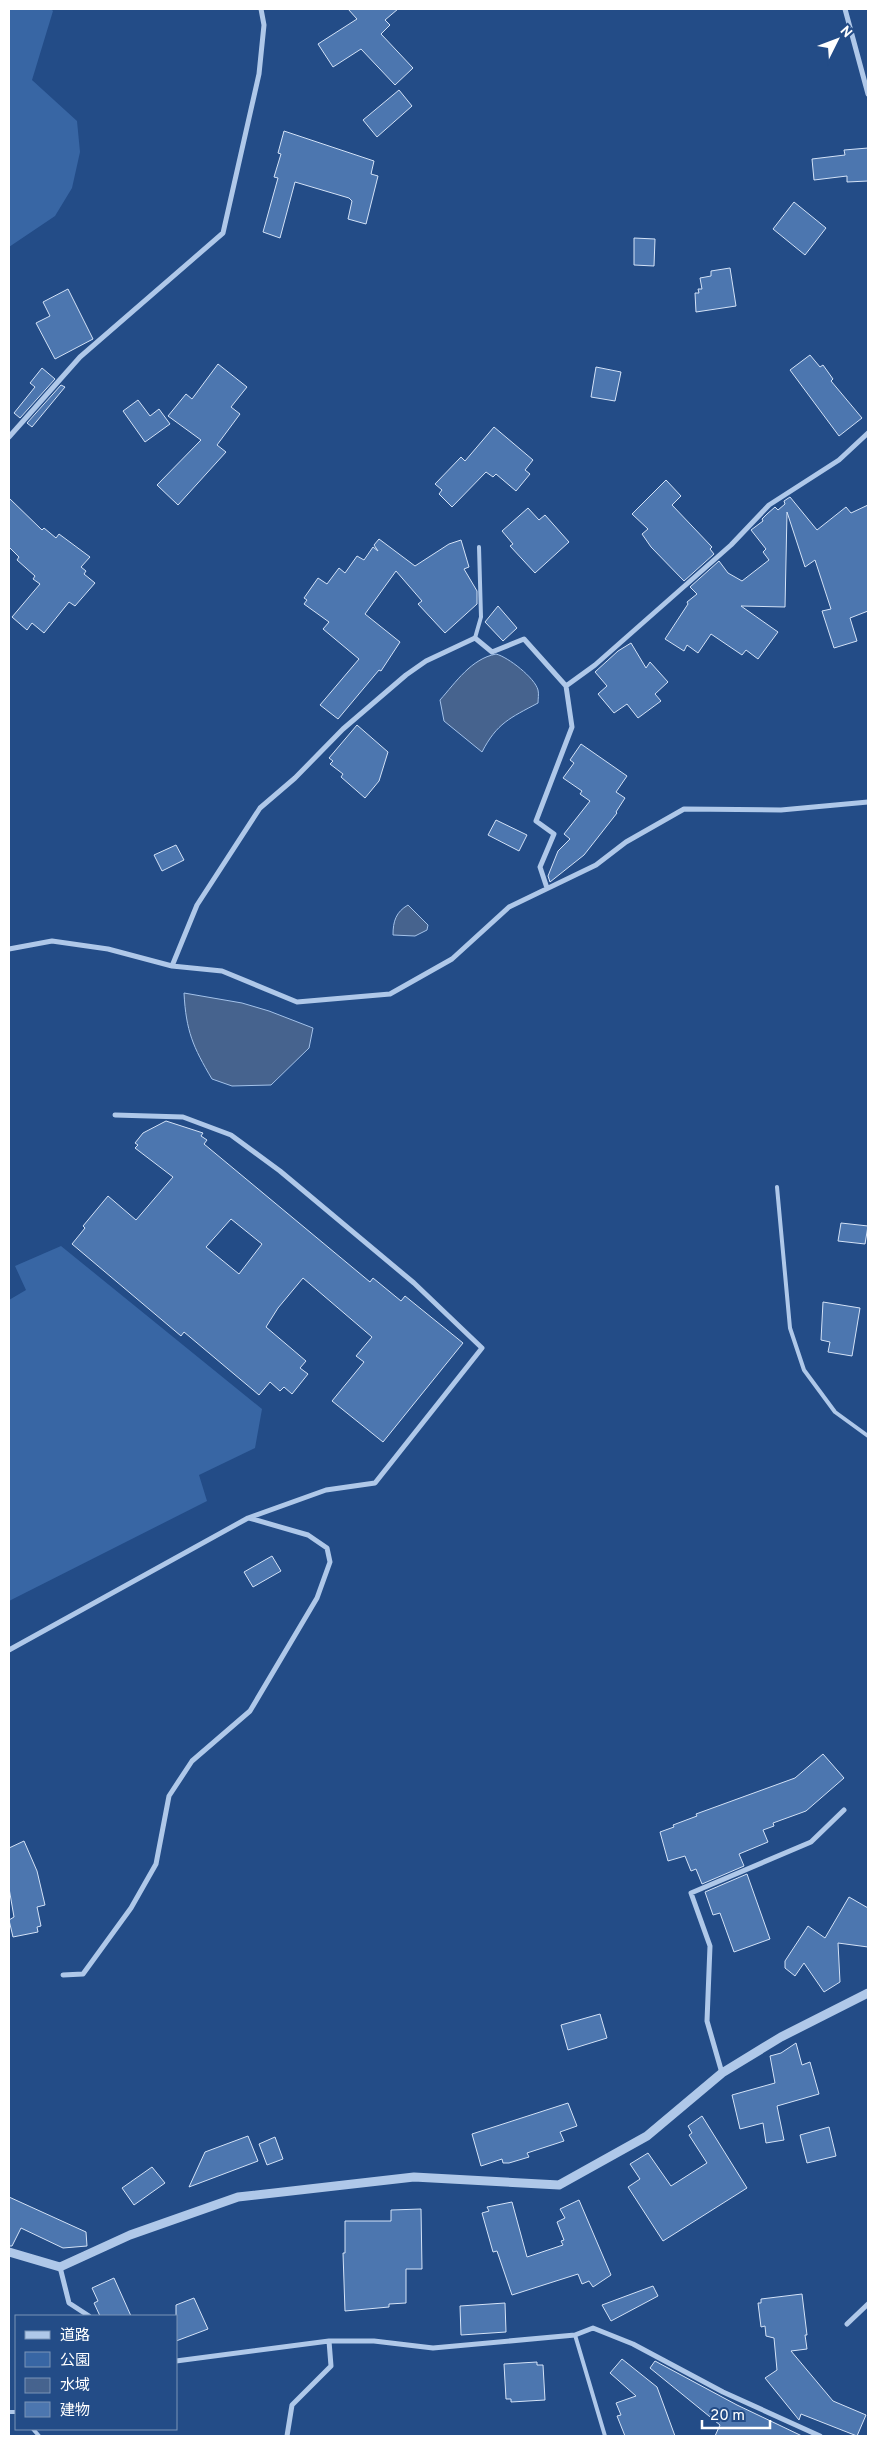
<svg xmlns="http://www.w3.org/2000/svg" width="877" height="2445" viewBox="0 0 877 2445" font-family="Overpass,'Noto Sans JP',sans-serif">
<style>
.green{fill:#3866a4}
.water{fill:#46638e;stroke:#a3c2ea}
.building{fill:#4c76af;stroke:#d3e2f7;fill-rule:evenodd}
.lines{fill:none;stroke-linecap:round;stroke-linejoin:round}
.service{stroke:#afc8e9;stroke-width:4}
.minor{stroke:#afc8e9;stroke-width:5}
.tertiary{stroke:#afc8e9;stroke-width:9}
</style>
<rect width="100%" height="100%" fill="#234c87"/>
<!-- green -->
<path class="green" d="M9,9h42l2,2 -21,69 45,41 3,31 -8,36 -17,28 -46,31z
M61,1246l201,163 -7,39 -56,27 8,26 -198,100v-301l17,-10 -11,-24z"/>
<!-- water -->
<path class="water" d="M496,654c12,3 39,24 42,36 1,4 0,9 0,13 -28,15 -41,20 -56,49l-38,-31 -4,-21c16,-18 31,-41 56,-46z
M408,905l20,20 -1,5 -12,6 -22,-1c0,-14 3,-23 15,-30z
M184,993l58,10 27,8 44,17 -4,20 -38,37 -39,1 -20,-7c-19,-32 -26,-48 -28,-86z"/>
<!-- building -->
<path class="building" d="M348,9h50l-13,11 5,5 -9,9 32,34 -18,17 -34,-36 -28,18 -15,-23 39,-25z
M399,90l13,16 -35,31 -14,-17z
M284,131l90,30 -3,13 7,2 -12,48 -18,-5 4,-18 -3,-3 -54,-16 -15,56 -17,-6 15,-54 -4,-1 7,-23 -3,-1z
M868,148v33l-21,1v-6l-33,4 -2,-21 33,-4 -1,-5z
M794,202l32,26 -21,27 -32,-26z
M634,238l21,1 -1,27 -20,-1z
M730,268l6,38 -40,6 -1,-19h4l-1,-4h4l-2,-11 11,-2v-5z
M68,289l25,50 -38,20 -19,-36 14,-7 -7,-14z
M810,355l10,12 3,-2 10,14 -2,2 31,37 -23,18 -49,-66z
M218,364l29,23 -16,20 9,7 -23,31 9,7 -48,53 -21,-20 44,-45 -33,-24 18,-22 6,5z
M596,367l25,5 -6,29 -24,-4z
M42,368l13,11 -35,39 -6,-5 21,-26 -5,-4z
M61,385l4,2 -33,40 -5,-4z
M138,400l12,16 9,-7 11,15 -25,18 -22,-31z
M494,427l39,33 -8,10 5,4 -14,17 -20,-17 -3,3 -7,-5 -34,35 -13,-13 3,-4 -7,-6 26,-27 4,4z
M666,480l15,16 -9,9 40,42 -2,2 4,5 -30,27 -33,-34 -9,-13 6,-5 -16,-15z
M790,497l27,33 29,-23 5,6 17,-8v106l-18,7 7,23 -23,7 -12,-37 9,-2 -16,-49 -10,7 -18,-55 -2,95 -44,-1 37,26 -20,27 -12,-9 -4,5 -31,-21 -13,19 -11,-8 -3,6 -19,-12 23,-35 -1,-2 10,-8 -7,-7 29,-26 9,12 14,8 27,-21 -6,-8 3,-3 -15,-19 12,-9 -1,-2 5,-5 8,-7 3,3 7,-6 -1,-3z
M9,498l33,32 2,-2 12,10 3,-4 31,23 -9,10 5,4 -2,3 11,9 -20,23 -6,-4 -25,31 -12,-10 -5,7 -15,-13 28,-33 -7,-5 2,-3 -18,-16 2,-3 -10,-10z
M528,508l11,12 6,-5 24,27 -34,31 -25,-27 3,-2 -11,-13z
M379,539l36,27 34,-22 12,-4 8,27 -5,2 13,22v13l-32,29 -27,-29 4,-3 -26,-30 -31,43 35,28 -19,29 -2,-1 -41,49 -18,-14 39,-46 -36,-30 6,-7 -25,-18 3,-4 -3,-2 14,-20 9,6 12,-16 6,5 12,-17 7,4 9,-13 5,4 -4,-6z
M498,606l19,22 -14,13 -18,-19z
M631,643l15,25 4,-6 18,20 -13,12 6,7 -23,17 -11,-14 -13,9 -16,-19 9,-8 -12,-14 23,-21z
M357,725l31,27 -9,29 -14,17 -24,-21 2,-3 -13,-10 3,-3 -4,-3z
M581,744l46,32 -11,16 9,6 -9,14 1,1 -33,42 -34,27 -2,-6 10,-25 12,-12 -6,-5 26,-33 -10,-7 2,-3 -19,-13 11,-15 -4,-3z
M496,820l31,15 -8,16 -31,-16z
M176,845l8,15 -22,11 -8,-16z
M166,1121l37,12 -2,3 6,4 -3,4 166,138 3,-4 28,23 4,-5 58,47 -80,99 -51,-41 32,-39 -8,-6 16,-19 -69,-59 -25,30 -12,19 40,34 -6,7 8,6 -16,20 -8,-7 -4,4 -10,-9 -11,13 -75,-63 -3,4 -109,-92 13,-16 -2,-2 25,-30 28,24 37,-43 -38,-29 3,-3 -3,-2 8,-10zM231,1219l31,25 -23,30 -33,-27z
M841,1223l27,3 -3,18 -27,-3z
M823,1302l37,6 -8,48 -24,-4 2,-10 -9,-2z
M272,1556l9,15 -28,16 -9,-15z
M823,1754l21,24 -38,33 -33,12 1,3 -11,4 5,12 -29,12 5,12 -42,18 -6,-15 -5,2 -6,-15 -17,5 -8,-29 14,-5 -1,-2 24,-9 -1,-2 99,-36z
M24,1841l13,30 8,34 -8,2 4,19 -4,1 1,5 -25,5 -4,-17 5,-3 -5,-29v-40z
M747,1874l23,65 -36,13 -14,-39 -7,2 -8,-23z
M849,1897l19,11v39l-30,-4 2,39 -16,10 -20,-29 -9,13 -10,-8v-7l23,-35 17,12z
M600,2014l7,24 -39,12 -7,-25z
M796,2043l6,22 8,-3 9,32 -42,12 7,34 -18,3 -3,-20 -23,6 -8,-34 43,-12 -5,-27 11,-3z
M568,2103l9,23 -17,6 4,9 -37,12 2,4 -20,6h-6l-1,-4 -21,7 -9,-32z
M702,2116l45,72 -84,53 -35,-54 12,-8 -10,-15 18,-11 23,33 36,-23 -18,-28 3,-2 -4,-7z
M829,2127l7,29 -29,7 -7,-28z
M248,2136l10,25 -69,26 16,-35z
M275,2137l8,22 -16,6 -8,-21z
M152,2167l13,16 -31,22 -12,-17z
M9,2197l77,35 1,14 -24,2 -42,-20 -9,18h-3z
M579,2200l32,75 -18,12 -4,-6 -7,3 -4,-10 -66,21 -15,-44 -4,1 -11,-39 7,-2 -2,-4 25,-5 15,55 36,-12 -2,-4 3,-1 -7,-18 8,-4 -5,-9z
M421,2209l1,60h-16v34l-17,1v3l-44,4 -2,-58h2v-32h46v-11z
M114,2278l17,38h-31l-6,-13 4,-2 -6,-13z
M653,2286l5,10 -47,25 -9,-16z
M802,2294l5,41h-2l2,14 -16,2 42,50 33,14 -9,21 -56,-22 -2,6 -34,-42 12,-8 -3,-32 -8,-2 -1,-10 -4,1 -3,-24h3v-4z
M194,2298l14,31 -32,12v-36z
M505,2303l1,29 -45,3 -1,-29z
M622,2359l35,28 18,49h-50l-8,-20 4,-1 -5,-12 20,-7 -26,-23z
M655,2361l82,44 65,31h-87l5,-11 -70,-57z
M537,2362v3h6l2,35 -34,2v-3h-5l-2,-35z"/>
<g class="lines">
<!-- service -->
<path class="service" d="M475,638l6,-21 -2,-70
M777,1187l13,141 14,42 31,42 33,24
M575,2335l30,101
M9,2412h7
M33,2429l6,7"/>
<!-- minor -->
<path class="minor" d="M845,9l23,85
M9,437l71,-80 143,-124 36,-159 5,-49 -3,-16
M566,686l29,-21 136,-120 38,-40 70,-45 29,-27
M9,949l43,-8 56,8 64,17 50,5 75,31 93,-8 62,-35 57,-52 87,-42 30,-23 58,-33 97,1 87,-8
M172,966l25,-61 63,-97 35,-30 48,-49 63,-54 20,-14 49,-23 17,14 32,-13 42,47 6,41 -36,94 18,13 -14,33 7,21
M9,1650l239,-132 78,-28 49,-7 107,-135 -68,-65 -134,-112 -49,-36 -48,-18 -68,-2
M63,1975l20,-1 48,-66 25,-44 13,-68 23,-35 58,-50 67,-113 13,-36 -3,-14 -19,-13 -59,-17
M722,2073l-15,-52 3,-75 -19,-53 120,-51 33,-32
M60,2267l9,36 20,13
M847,2324l21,-20
M176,2361l153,-20h45l59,7 142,-13 18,-7 40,16 90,48 97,44
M287,2436l5,-31 39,-39 -2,-25"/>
<!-- tertiary -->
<path class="tertiary" d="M9,2252l51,15 70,-32 108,-38 176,-20 145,8 88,-49 75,-63 59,-36 87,-44"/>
</g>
<!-- border -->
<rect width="877" height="2445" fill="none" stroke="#ffffff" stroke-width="20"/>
<!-- legend -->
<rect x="15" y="2315" width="162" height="115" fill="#234c87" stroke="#7b94b7"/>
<rect x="25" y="2331" width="25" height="8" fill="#afc8e9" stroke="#7b94b7"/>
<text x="60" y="2340" font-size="15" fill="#ffffff">道路</text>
<rect x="25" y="2352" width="25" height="15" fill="#3866a4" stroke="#7b94b7"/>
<text x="60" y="2365" font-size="15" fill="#ffffff">公園</text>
<rect x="25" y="2378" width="25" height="15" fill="#46638e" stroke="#7b94b7"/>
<text x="60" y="2390" font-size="15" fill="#ffffff">水域</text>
<rect x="25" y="2402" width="25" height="15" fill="#4c76af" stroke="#7b94b7"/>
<text x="60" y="2415" font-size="15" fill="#ffffff">建物</text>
<!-- north arrow -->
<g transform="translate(837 40) rotate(48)" stroke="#234c87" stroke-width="4" paint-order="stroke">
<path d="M0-4L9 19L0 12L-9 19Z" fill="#ffffff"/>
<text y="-8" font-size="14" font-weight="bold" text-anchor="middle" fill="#ffffff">N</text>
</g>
<!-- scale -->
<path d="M702 2420v8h68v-8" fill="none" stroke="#ffffff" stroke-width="2.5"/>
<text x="710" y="2420" font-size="15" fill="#ffffff" stroke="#234c87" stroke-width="4" paint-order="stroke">20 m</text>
</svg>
